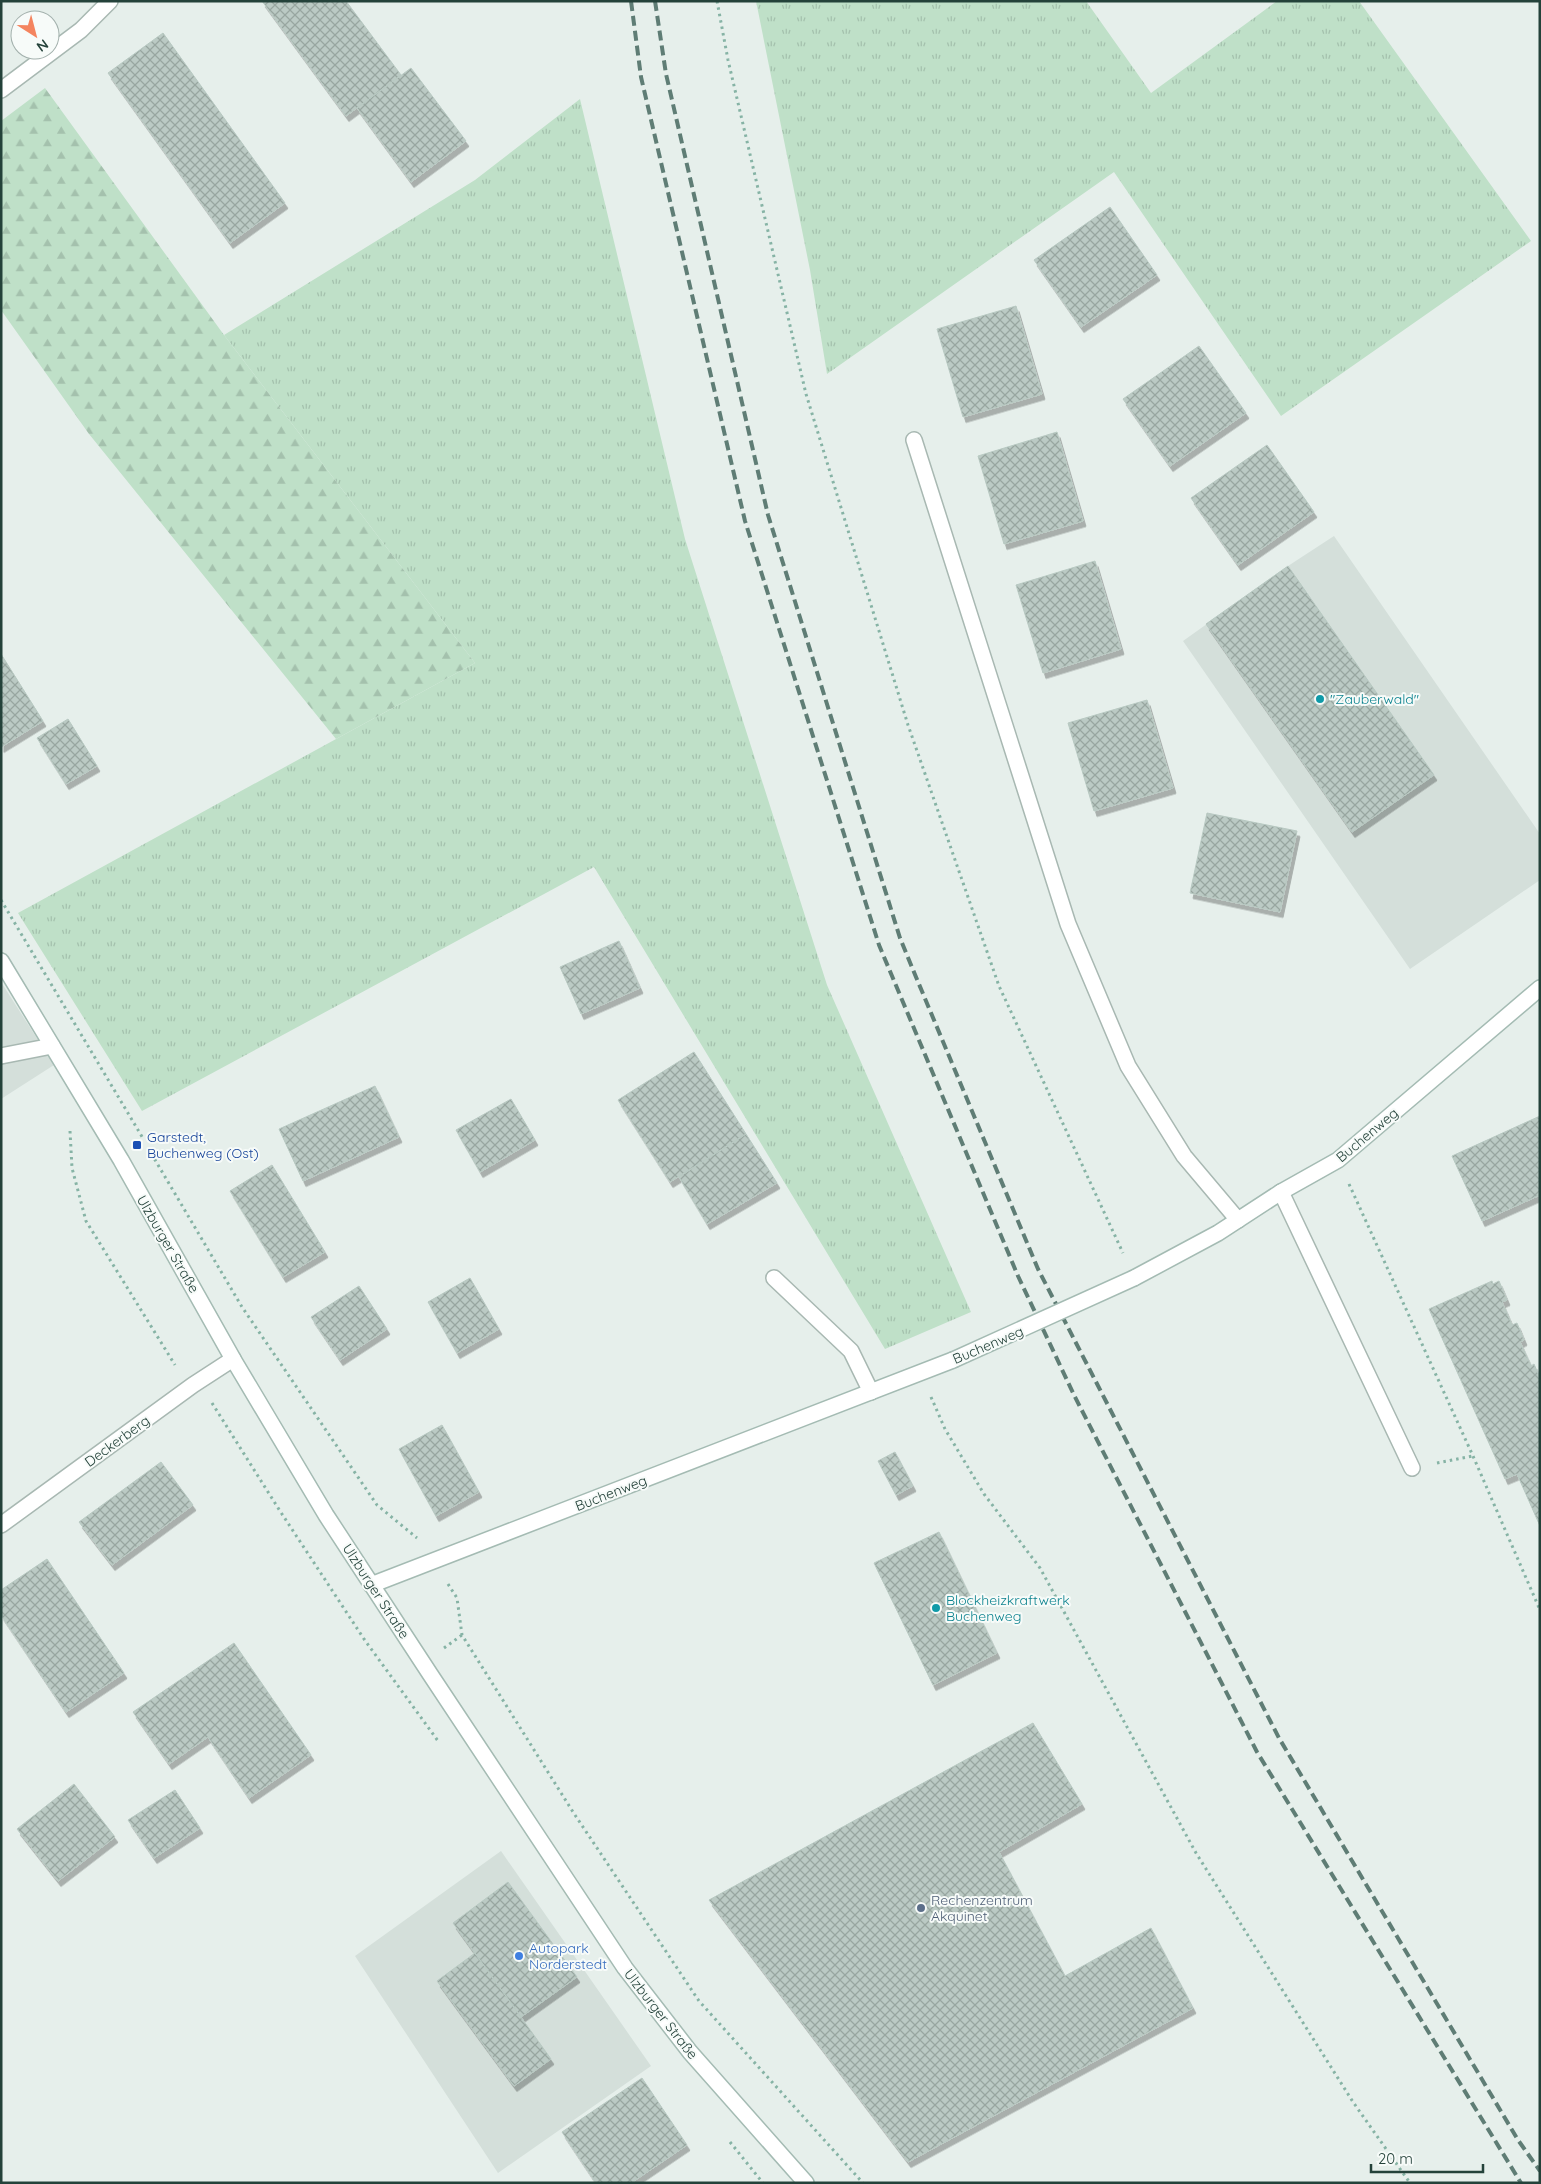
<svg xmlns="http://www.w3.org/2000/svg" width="1541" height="2184" viewBox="0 0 1541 2184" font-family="Quicksand,sans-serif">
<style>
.built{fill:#d4dfda}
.grass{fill:url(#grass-tufts)}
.forest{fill:url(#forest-firs)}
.building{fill:url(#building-cross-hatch);stroke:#b8c9c2;filter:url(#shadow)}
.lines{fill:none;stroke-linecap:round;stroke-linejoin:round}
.lane-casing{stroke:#a8b8b2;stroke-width:18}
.street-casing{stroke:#a8b8b2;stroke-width:18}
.secondary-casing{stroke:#a4bbb3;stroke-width:18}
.path{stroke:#86b3a5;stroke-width:3;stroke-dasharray:2.5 4;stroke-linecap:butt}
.lane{stroke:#fff;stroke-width:15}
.street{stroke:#fff;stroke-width:15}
.secondary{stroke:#fff;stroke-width:15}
.rail{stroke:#5f7d75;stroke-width:4;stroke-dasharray:10 5;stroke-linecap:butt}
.secondary-bridge-casing{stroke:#a4bbb3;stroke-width:18;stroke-linecap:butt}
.secondary-bridge{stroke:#fff;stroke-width:15}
.culture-dot{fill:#0f9aa8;stroke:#f7fbf9;stroke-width:2}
.transit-dot{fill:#1a4fb4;stroke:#f7fbf9;stroke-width:2}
.service-dot{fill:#5c6f8a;stroke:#f7fbf9;stroke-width:2}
.shop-dot{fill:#3f7fe0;stroke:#f7fbf9;stroke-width:2}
.labels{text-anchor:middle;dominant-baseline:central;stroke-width:4;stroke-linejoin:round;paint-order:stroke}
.culture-label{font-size:14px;fill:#0d838f;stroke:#f7fbf9;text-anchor:start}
.street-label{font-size:14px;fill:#24423a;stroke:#f7fbf9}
.transit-label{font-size:14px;fill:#164399;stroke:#f7fbf9;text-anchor:start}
.service-label{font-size:14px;fill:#4e5e75;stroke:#f7fbf9;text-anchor:start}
.shop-label{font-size:14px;fill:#366cbe;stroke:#f7fbf9;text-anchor:start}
</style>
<defs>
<pattern id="grass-tufts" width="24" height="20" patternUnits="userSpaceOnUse" patternTransform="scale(1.25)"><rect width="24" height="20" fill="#bfe0c8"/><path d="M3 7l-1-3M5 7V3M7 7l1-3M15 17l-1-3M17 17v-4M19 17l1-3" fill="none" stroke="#a4c1ad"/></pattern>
<pattern id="forest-firs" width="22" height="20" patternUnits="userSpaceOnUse" patternTransform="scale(1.25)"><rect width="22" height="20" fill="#bfe0c8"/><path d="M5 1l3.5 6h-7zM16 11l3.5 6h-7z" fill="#a4c1ad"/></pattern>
<pattern id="building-cross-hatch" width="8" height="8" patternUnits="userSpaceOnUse" patternTransform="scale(1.25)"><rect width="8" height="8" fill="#bbcac4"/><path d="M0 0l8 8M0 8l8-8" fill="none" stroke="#98a6a0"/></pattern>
<filter id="shadow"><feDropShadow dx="3" dy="5.5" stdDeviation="0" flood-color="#0004"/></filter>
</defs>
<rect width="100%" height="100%" fill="#e6efeb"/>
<!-- built -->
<path class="built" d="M1334,536l206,298v46l-130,89 -227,-328 105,-75z
M1,982l53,83 -53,34z
M501,1851l150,215 -153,107 -143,-217z"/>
<!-- grass -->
<path class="grass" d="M756,1h330l65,92 126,-92h82l172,240 -250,175 -167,-244 -287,202 -17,-104z
M580,99l105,440 142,446 144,327 -86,37 -291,-482 -452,244 -124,-198 457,-250 -251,-328 251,-155z"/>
<!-- forest -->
<path class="forest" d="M45,88l179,247 251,328 -139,76 -247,-305 -88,-124v-189z"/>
<!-- building -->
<path class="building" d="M262,1h84l55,74 -55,41z
M163,33l122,170 -55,40 -122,-170z
M411,68l55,73 -55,41 -54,-74z
M1110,207l47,68 -76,52 -47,-67z
M1016,306l26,88 -79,23 -26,-88z
M1199,346l47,67 -76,53 -47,-67z
M1057,432l26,89 -79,23 -26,-88z
M1267,445l47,67 -76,53 -47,-67z
M1095,561l26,88 -78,24 -27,-88z
M1288,566l146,209 -82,57 -146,-208z
M1,654l42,67 -42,26z
M1147,700l26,88 -79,23 -26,-88z
M68,719l29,47 -31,18 -29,-46z
M1207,813l90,18 -17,81 -90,-19z
M619,941l21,47 -59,26 -21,-47z
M694,1052l52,82 -76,48 -52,-82z
M375,1086l24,51 -96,44 -24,-52z
M511,1099l24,41 -55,32 -24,-42z
M1540,1116v79l-58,26 -30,-65z
M746,1134l31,49 -70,41 -28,-47z
M272,1165l53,87 -42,25 -53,-86z
M470,1278l29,51 -42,24 -29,-51z
M1492,1281l1,3 6,-3 8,19 -5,2 10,23 5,-2 7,17 -4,2 11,24 3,-2 6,14v148l-23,-52 -12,5 -76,-170z
M359,1286l28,43 -47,31 -29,-43z
M442,1425l37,67 -43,24 -37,-67z
M895,1452l18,34 -17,9 -18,-34z
M161,1462l32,43 -81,60 -33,-43z
M939,1532l58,121 -64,32 -59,-122z
M47,1559l77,114 -58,39 -65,-97v-25z
M234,1643l77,112 -62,43 -41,-61 -39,27 -36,-52z
M1033,1723l49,81 -83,48 66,124 86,-48 42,80 -285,154 -199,-262z
M74,1784l41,53 -57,44 -41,-52z
M175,1790l25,38 -46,30 -26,-38z
M508,1882l69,95 -56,40 -68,-94z
M475,1953l76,106 -37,27 -77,-105z
M642,2078l45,67 -56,38h-35l-34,-51z"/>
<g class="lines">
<!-- lane casing -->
<g class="lane-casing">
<path id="lane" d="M914,440l154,484 60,142 56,90 54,64
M1,1056l51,-10
M1281,1192l131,276
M774,1278l77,73 20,41"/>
</g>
<!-- street casing -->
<g class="street-casing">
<path id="street" d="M1,90l80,-60 29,-29
M1,1525l192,-140 40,-26"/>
</g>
<!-- secondary casing -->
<g class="secondary-casing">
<path id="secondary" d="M1,961l120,199 112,199 93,156 104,159 195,294 65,84 116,131
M1134,1278l84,-45 63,-41 57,-32 202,-172
M371,1585l582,-225"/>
</g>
<!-- path -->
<path class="path" d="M717,1l11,59 78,334 102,331 91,261 124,267
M1,900l143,240
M70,1131l2,37 14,53 89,144
M148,1148l94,159 135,198 40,33
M1349,1184l124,272 67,154
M931,1397l14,32 39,65 56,74 156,285 157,249 57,81
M212,1403l68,108 84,128 74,102
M1437,1463l36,-7
M448,1584l9,14 5,37 111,177 126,189 164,182
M444,1648l18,-13
M730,2142l33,41"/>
<!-- lane -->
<use href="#lane" class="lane"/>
<!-- street -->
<use href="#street" class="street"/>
<!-- secondary -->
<use href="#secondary" class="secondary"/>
<!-- rail -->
<path class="rail" d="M631,1l10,76 104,444 134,424 139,331 56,119 183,357 264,431
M655,1l11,73 102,441 132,423 16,39 122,292 241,469 239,402 22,31"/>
<!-- secondary-bridge casing -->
<g class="secondary-bridge-casing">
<path id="secondary-bridge" d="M953,1360l181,-82"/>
</g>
<!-- secondary-bridge -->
<use href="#secondary-bridge" class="secondary-bridge"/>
</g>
<!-- markers -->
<g class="culture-dot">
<circle cx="1320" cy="699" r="5"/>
<circle cx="936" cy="1608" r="5"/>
</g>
<rect class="transit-dot" x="132" y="1140" width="10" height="10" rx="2.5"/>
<circle class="service-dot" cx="921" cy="1908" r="5"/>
<circle class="shop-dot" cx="519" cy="1956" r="5"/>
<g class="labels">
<!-- culture labels -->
<g class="culture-label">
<text x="1330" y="699">"Zauberwald"</text>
<text x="946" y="1600">Blockheizkraftwerk<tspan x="946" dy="16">Buchenweg</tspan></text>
</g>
<!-- street labels -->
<g class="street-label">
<text transform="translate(1367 1135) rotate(-40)">Buchenweg</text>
<text transform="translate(168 1244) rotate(60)">Ulzburger Straße</text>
<text transform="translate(988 1345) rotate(-23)">Buchenweg</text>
<text transform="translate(117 1441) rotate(-36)">Deckerberg</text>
<text transform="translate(611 1493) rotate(-21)">Buchenweg</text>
<text transform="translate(376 1591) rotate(57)">Ulzburger Straße</text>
<text transform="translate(661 2014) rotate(52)">Ulzburger Straße</text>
</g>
<!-- transit labels -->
<g class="transit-label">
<text x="147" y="1137">Garstedt,<tspan x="147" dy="16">Buchenweg (Ost)</tspan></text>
</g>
<!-- service labels -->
<g class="service-label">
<text x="931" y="1900">Rechenzentrum<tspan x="931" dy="16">Akquinet</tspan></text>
</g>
<!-- shop labels -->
<g class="shop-label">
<text x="529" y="1948">Autopark<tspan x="529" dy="16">Norderstedt</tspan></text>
</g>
</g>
<!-- border -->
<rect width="1541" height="2184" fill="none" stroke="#24423a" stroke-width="5"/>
<!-- north arrow -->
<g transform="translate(35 35) rotate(144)"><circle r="24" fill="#f7fbf9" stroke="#a3b1ad"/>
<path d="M0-4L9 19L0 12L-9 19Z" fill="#f4845f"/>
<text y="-8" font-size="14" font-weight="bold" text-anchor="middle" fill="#24423a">N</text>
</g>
<!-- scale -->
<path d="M1371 2164v8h112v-8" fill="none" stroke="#24423a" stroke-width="2.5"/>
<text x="1378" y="2164" font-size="15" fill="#24423a" stroke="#f7fbf9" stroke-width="4" paint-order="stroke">20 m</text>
</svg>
